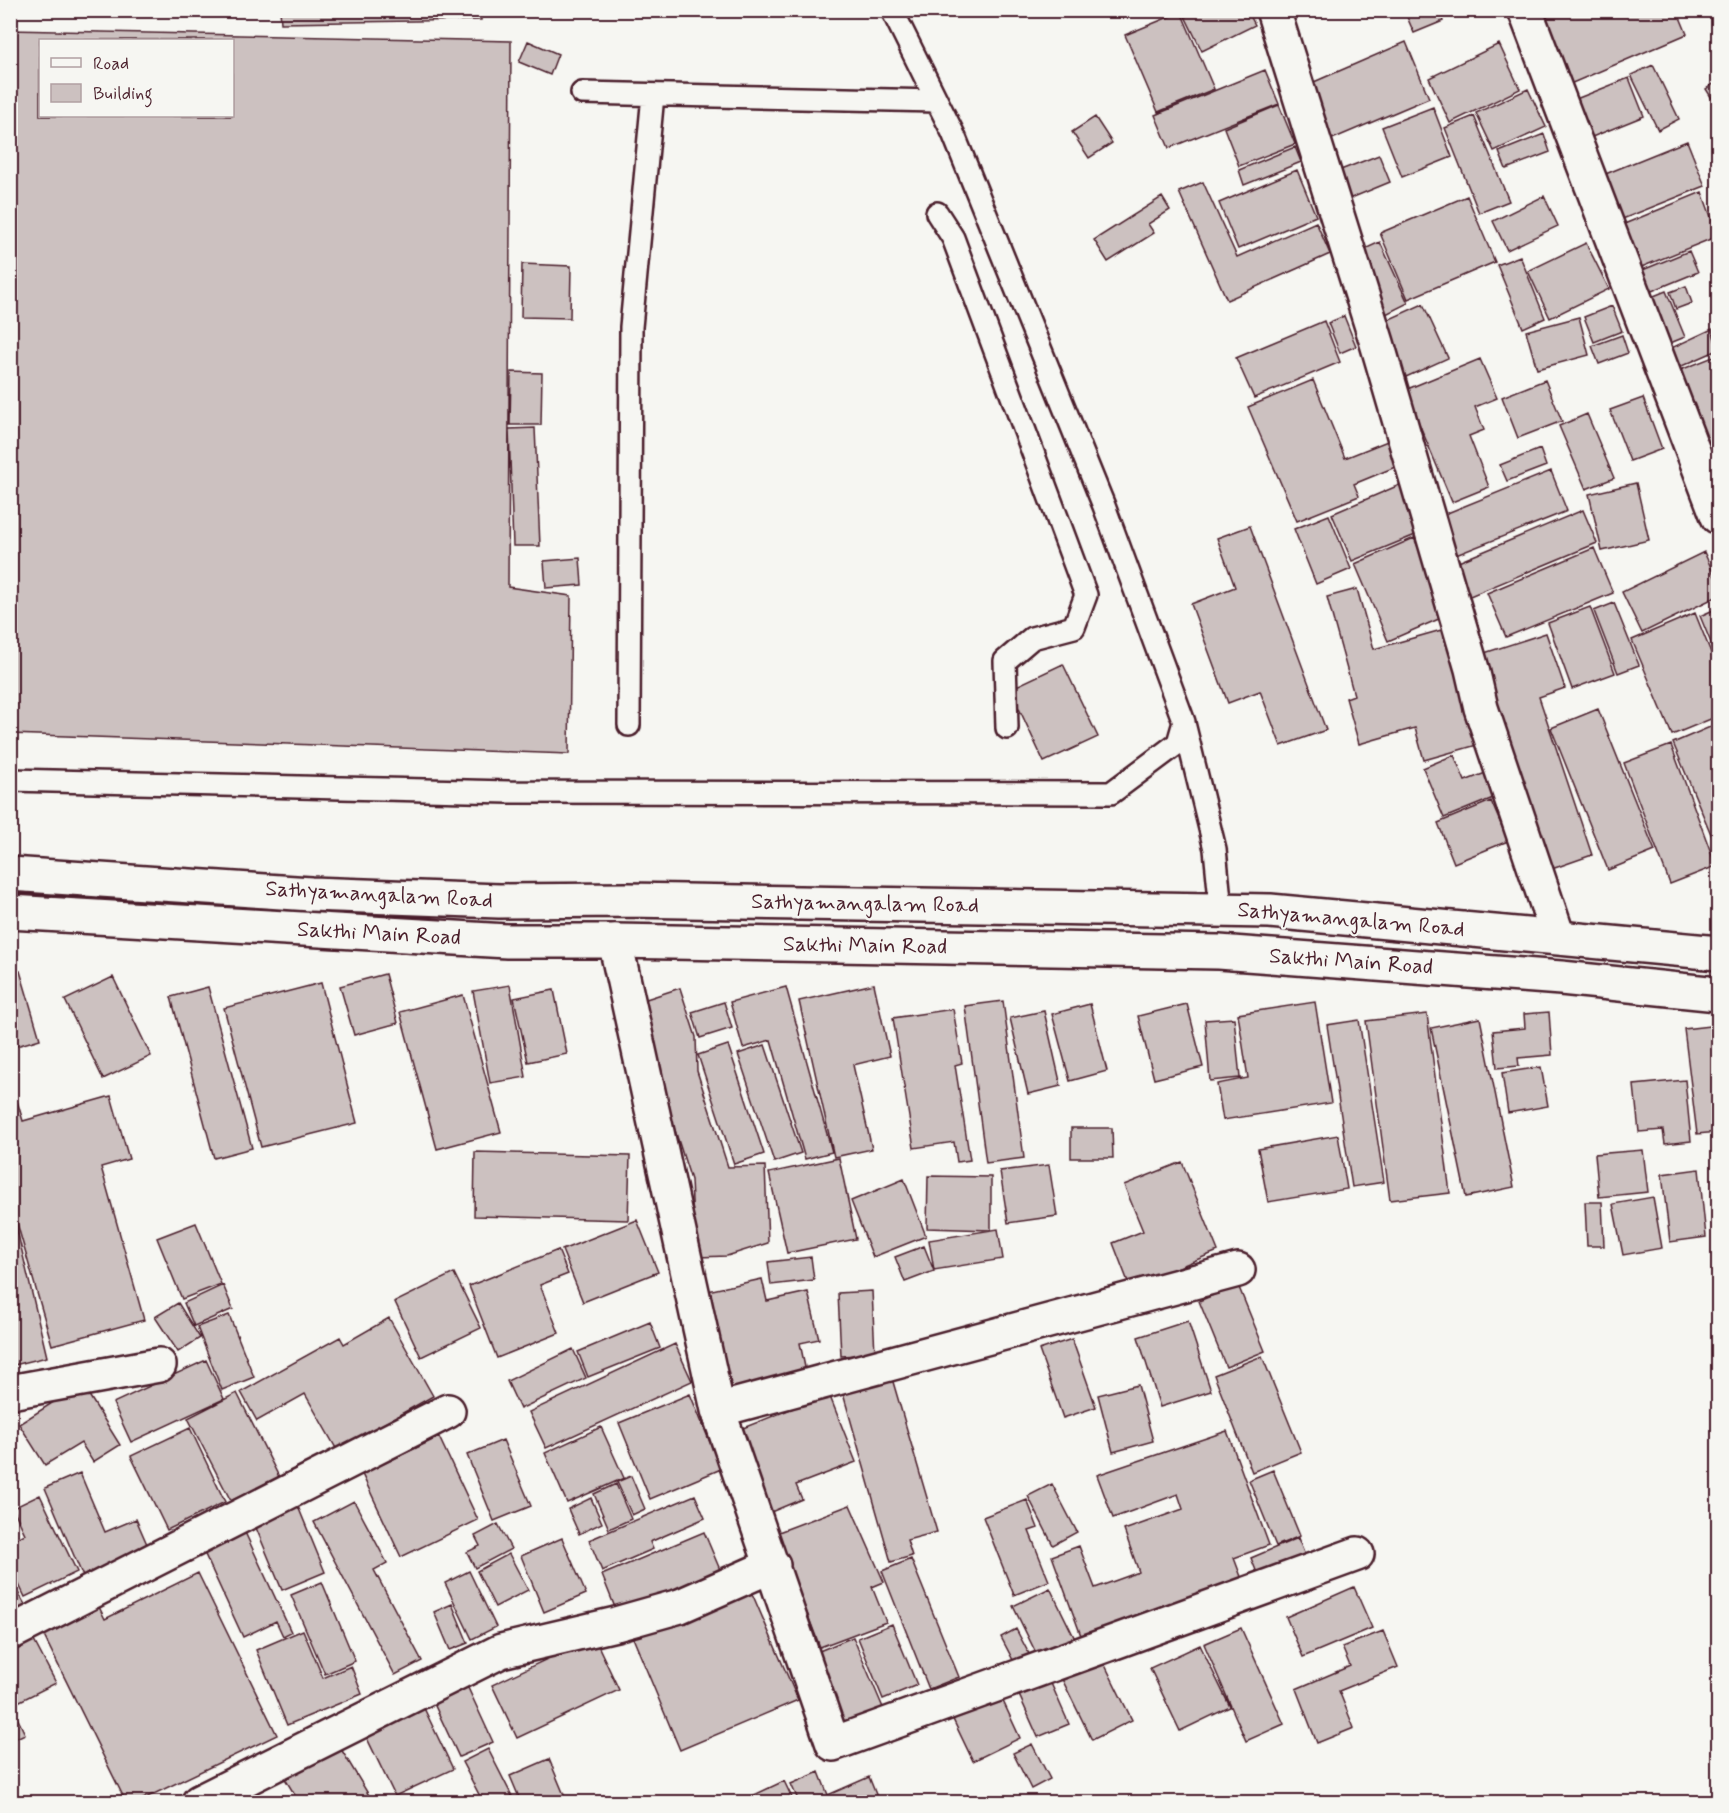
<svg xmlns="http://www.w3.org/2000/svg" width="1729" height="1813" viewBox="0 0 1729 1813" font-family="Mynerve,sans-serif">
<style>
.building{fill:#ccc1c0;stroke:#4a1f2b;stroke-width:1.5;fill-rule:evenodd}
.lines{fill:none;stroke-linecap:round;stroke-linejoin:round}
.service-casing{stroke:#4a1f2b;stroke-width:26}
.minor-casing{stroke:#4a1f2b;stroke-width:38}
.trunk-casing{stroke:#4a1f2b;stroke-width:38}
.service{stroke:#f6f6f2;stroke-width:21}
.minor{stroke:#f6f6f2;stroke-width:33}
.trunk{stroke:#f6f6f2;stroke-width:33}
.labels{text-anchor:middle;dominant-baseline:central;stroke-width:4.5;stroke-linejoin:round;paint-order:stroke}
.street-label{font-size:22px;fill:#4a1f2b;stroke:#f6f6f2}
</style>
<rect width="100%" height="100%" fill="#f6f6f2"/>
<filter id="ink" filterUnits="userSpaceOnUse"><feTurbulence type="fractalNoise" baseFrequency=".0167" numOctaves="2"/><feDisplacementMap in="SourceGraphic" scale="12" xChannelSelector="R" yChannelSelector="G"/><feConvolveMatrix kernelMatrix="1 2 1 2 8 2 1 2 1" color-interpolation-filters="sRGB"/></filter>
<g filter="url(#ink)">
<!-- building -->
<path class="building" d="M280,10h201v10l-200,3z
M1182,10h65l8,15 -53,26z
M1404,10h34l5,11 -29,12z
M1538,10h139l10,24 -117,50z
M1181,12l33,77 -56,23 -33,-77z
M10,30l501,11 -3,546 63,9 -2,158 -559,-20zM40,40h192v76h-192z
M528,41l30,13 -8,21 -31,-13z
M1406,42l23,56 -99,42 -23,-55z
M1499,44l21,45 -70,34 -21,-45z
M1653,65l26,54 -21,11 -27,-55z
M1265,70l14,34 -110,44 -14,-33z
M1629,78l15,38 -57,23 -16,-38z
M1718,81v27l-12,-19z
M1528,89l18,38 -52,24 -18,-38z
M1279,105l16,39 -56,22 -15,-38z
M1433,107l19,50 -50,20 -20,-50z
M1474,116l35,85 -30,12 -34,-85z
M1095,117l17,26 -23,15 -17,-26z
M1544,134l6,18 -44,17 -7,-17z
M1687,141l18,45 -85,34 -17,-45z
M1295,147l6,15 -57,23 -5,-15z
M1379,155l11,27 -46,19 -11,-28z
M1297,170l19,46 -78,33 -19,-46z
M1203,182l34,75 79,-35 14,32 -103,46 -48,-108z
M1702,192l16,44 -84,34 -17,-43z
M1467,196l28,66 -87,37 -28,-66z
M1544,196l14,30 -51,24 -14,-29z
M1162,197l8,13 -22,14 6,9 -46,29 -14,-22z
M1380,242l28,61 -22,11 -28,-62z
M1586,243l23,46 -59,29 -22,-47z
M1689,251l9,21 -56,23 -9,-21z
M1520,256l25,62 -22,10 -26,-63z
M522,264l49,2 -1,52 -49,-1z
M1686,286l6,17 -16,6 -6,-17z
M1666,291l19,46 -22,9 -19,-46z
M1423,304l25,54 -42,19 -25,-54z
M1612,306l10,25 -28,11 -10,-25z
M1344,316l12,30 -16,7 -12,-30z
M1579,317l10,38 -52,14 -11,-38z
M1324,321l16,41 -86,36 -18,-40z
M1712,329l6,21 -43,19 -8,-19z
M1622,335l6,18 -29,11 -7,-18z
M1718,355v143l-45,-125z
M1480,359l17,39 -22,9 9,23 -15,6 20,51 -37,15 -47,-112z
M511,372l31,1 -1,52h-31z
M1313,380l32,78 45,-18 10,25 -46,19 5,12 -62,25 -49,-114z
M1545,380l17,41 -44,17 -16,-41z
M1643,398l19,51 -32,12 -20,-51z
M1587,414l27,64 -28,11 -27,-63z
M535,428l5,118h-27l-4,-117z
M1540,449l6,17 -39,15 -7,-16z
M1551,471l16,40 -111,44 -16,-39z
M1404,483l21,48 -73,30 -20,-47z
M1636,483l13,57 -47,11 -13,-57z
M1583,510l14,33 -127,53 -14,-33z
M1329,515l22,54 -35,15 -22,-55z
M1250,526l76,204 -45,16 -21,-55 -32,12 -37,-99 44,-17 -18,-49z
M1414,538l34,77 -60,26 -33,-77z
M1594,548l19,45 -107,44 -19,-44z
M1704,552l14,31v13l-76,37 -20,-41z
M580,558l2,27 -36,3 -2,-27z
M1357,589l17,60 71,-20 32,116 -53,15 -9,-32 -56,16 -13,-46 8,-3 -27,-98z
M1614,603l25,62 -21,8 -24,-62z
M1590,607l25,66 -43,16 -24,-66z
M1718,608v52l-18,-44z
M1695,613l23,57v17l-4,2 4,11v16l-46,19 -40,-95z
M1546,633l19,55 -26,9 53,158 -46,16 -71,-215z
M1063,664l35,73 -54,25 -34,-73z
M1598,709l57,142 -47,19 -57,-142z
M1717,724l1,3v124l-45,-108z
M1671,745l45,121 -46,18 -46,-121z
M1454,755l11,26 23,-9 10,24 -54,22 -21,-50z
M1491,801l17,40 -54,22 -16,-40z
M20,971l20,68 -30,9v-74z
M385,974l13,49 -44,12 -14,-49z
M113,977l38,79 -48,23 -38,-79z
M321,983l36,140 -96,24 -37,-139z
M874,984l16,72 -37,9 19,84 -38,8 -35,-156z
M510,985l16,92 -36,6 -17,-92z
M208,987l44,161 -38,10 -43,-161z
M786,987l46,165 -27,7 -34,-119 -28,8 -13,-46z
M680,988l16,49 1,34 31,96 37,-1 3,77 -41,13 -29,1 -4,-13 -3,-64 -57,-177z
M554,990l13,64 -39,8 -14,-64z
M463,995l38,137 -64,17 -37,-137z
M1003,1001l21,157 -38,5 -21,-157z
M724,1002l8,26 -32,10 -8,-26z
M1315,1002l16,101 -108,17 -6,-36 31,-6 -10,-64z
M1090,1004l17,67 -37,10 -18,-67z
M1187,1004l16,63 -49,12 -16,-63z
M953,1009l9,54 -7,2 15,95 -13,2 -3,-20 -40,6 -21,-130z
M1044,1011l17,75 -33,8 -18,-76z
M1549,1012l3,43 -34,3 1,8 -22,2 -4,-37 32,-3 -1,-14z
M1427,1014l23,179 -60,7 -24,-179z
M1234,1018l6,60 -30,3 -5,-61z
M1480,1018l34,169 -48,10 -35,-169z
M1359,1020l25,162 -32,5 -25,-162z
M1718,1025v107l-21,2 -13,-105z
M728,1045l36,109 -30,10 -36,-109z
M765,1045l36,108 -27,9 -36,-108z
M1541,1067l7,39 -40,7 -6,-40z
M10,1077l13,44 88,-25 18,63 -28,8 43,153 -92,25 -35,-122 -7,2z
M1685,1080l6,61 -26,3 -2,-14 -24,2 -5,-47z
M1071,1128h41l1,30h-42z
M1338,1135l9,54 -79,13 -10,-53z
M1643,1150l5,42 -49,5 -4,-43z
M475,1152l155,4 -2,64 -154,-4z
M839,1158l17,81 -69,14 -18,-80z
M1182,1162l36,89 -88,36 -17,-44 30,-12 -19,-46z
M1049,1165l8,51 -49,7 -8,-52z
M1699,1169l7,68 -36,5 -8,-68z
M928,1176l63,1v53l-64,-2z
M904,1179l22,57 -53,21 -22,-56z
M1653,1197l9,51 -39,7 -10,-51z
M1585,1202h17l2,44h-17z
M637,1220l21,52 -75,30 -21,-52z
M196,1223l25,61 -39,15 -25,-61z
M16,1226l31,131 -37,9v-139z
M998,1229l5,30 -69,11 -5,-30z
M924,1246l10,25 -29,11 -10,-25z
M558,1250l10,24 -28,11 19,48 -62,25 -28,-72z
M811,1257l3,23 -43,5 -3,-23z
M454,1273l27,55 -60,29 -26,-55z
M762,1279l5,22 41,-9 11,47 -19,4 7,34 -81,18 -23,-103z
M223,1285l10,24 -39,17 -10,-23z
M1238,1285l27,66 -39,16 -27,-66z
M872,1291l3,63 -34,2 -3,-63z
M178,1303l22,35 -22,14 -23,-35z
M229,1315l25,62 -32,13 -25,-63z
M389,1318l44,78 -96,54 -32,-56 -48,27 -16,-29 99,-55 4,7z
M1188,1321l23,70 -51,16 -22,-70z
M650,1322l10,26 -72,29 -10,-25z
M1072,1339l24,68 -33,11 -24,-68z
M675,1344l17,37 -146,67 -17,-36z
M573,1349l13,29 -66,31 -13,-28z
M1262,1356l39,96 -49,20 -38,-97z
M206,1360l18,39 -93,43 -18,-39z
M891,1375l46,157 -30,8 5,16 -21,6 -49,-172z
M82,1384l38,61 -27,17 -12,-19 -36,22 -26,-41z
M1138,1385l15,56 -40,11 -15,-57z
M237,1393l42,84 -48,24 -43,-83z
M690,1394l31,75 -71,30 -31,-76z
M829,1394l27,68 -60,23 6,14 -31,13 -33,-82z
M601,1427l23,51 -57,25 -22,-50z
M190,1428l35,74 -58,28 -36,-74z
M1227,1431l42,114 -35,13 9,24 -160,59 -31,-85 27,-10 16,42 44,-16 -15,-42 59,-21 -5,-15 -65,24 -16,-43z
M439,1437l39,83 -77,37 -39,-83z
M503,1440l28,66 -37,15 -27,-66z
M1273,1470l27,66 -24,10 -27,-66z
M80,1473l25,59 31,-13 14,32 -66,28 -39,-91z
M631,1476l14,33 -13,6 -15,-33z
M616,1484l15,35 -22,10 -15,-35z
M1052,1484l25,48 -24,13 -25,-49z
M40,1495l37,77 -52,25 -15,-31v-24l15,-8 -12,-26z
M695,1495l10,23 -55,24 3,7 -51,22 -13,-31z
M591,1498l11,25 -23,11 -11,-25z
M1027,1500l11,28 -9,3 20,50 -35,14 -31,-78z
M354,1501l33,62 -13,7 48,91 -27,14 -81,-153z
M297,1504l28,68 -43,18 -28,-67z
M850,1505l34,77 -12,5 14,35 -66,25 -44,-114z
M498,1524l13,25 -36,19 -8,-16 13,-6 -5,-10z
M243,1528l48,104 -8,4 -7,-15 -33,16 -41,-89z
M704,1532l17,40 -103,43 -16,-40z
M562,1538l24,56 -42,18 -23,-56z
M1298,1538l8,20 -47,20 -8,-20z
M509,1554l19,36 -33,17 -18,-36z
M911,1559l48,118 -30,12 -47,-118z
M469,1571l27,56 -24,12 -27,-56z
M198,1573l79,162 -140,67h-11l-83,-168 56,-27 6,12z
M10,1579l17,29 -17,10z
M322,1582l33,79 -30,13 -34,-79z
M748,1584l50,116 -118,50 -49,-117z
M1354,1587l18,41 -69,29 -17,-40z
M1050,1588l25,51 -37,18 -25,-51z
M452,1604l16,39 -18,7 -16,-38z
M892,1624l25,61 -34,14 -25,-61z
M1241,1628l43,96 -38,17 -42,-97z
M1016,1629l13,25 -15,8 -13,-25z
M303,1630l20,48 28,-12 11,28 -75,31 -31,-75z
M1383,1631l15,36 -59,24 15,37 -37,15 -21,-54 54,-23 -8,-19z
M594,1637l25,53 -102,48 -25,-53z
M853,1637l31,73 -41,18 -31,-74z
M33,1639l23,44 -46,23v-56z
M1200,1645l30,62 -50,24 -30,-63z
M1102,1659l30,61 -40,20 -30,-61z
M1046,1672l23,52 -31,13 -23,-51z
M463,1677l30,65 -34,15 -30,-64z
M997,1688l23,50 -47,23 -24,-50z
M422,1704l31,65 -58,27 -31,-64z
M14,1711l11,23 -15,7v-28z
M338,1744l35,58h-74l-15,-25z
M1032,1744l18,35 -19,10 -18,-36z
M488,1749l27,53h-32l-21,-40z
M549,1759l18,43h-46l-11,-26z
M819,1772l9,23 41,-18 10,25h-80l-8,-18z
M784,1781l10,21h-42l3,-1 -3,-5z"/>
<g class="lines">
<!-- service casing -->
<g class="service-casing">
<path id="service" d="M892,10l45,91
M937,213l16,25 133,357 -12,32 -42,11 -27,23 2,67
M1184,723l31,126 6,61
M629,725l2,-398 22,-232
M10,780l499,12 602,1 67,-50 6,-21 -80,-216 -151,-373 -16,-32 -355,-8"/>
</g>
<!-- minor casing -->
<g class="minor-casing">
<path id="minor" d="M1273,10l104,333 95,326 9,39 77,229
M1525,10l193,507
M615,941l103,469 115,334 524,-190
M10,1392l149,-27
M718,1410l520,-140
M10,1633l438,-222
M199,1802l302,-151 115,-27 64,-18 93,-41"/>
</g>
<!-- trunk casing -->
<g class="trunk-casing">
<path id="trunk" d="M10,874l301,20 188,7 129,-1 642,11 448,42
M10,912l497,29h108l604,11 342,26 157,16"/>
</g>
<!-- service -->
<use href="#service" class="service"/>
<!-- minor -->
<use href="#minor" class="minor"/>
<!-- trunk -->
<use href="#trunk" class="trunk"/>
</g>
</g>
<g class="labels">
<!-- street labels -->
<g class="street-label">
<text transform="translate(379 895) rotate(3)">Sathyamangalam Road</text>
<text transform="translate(865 904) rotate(1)">Sathyamangalam Road</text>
<text transform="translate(1351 920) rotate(5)">Sathyamangalam Road</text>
<text transform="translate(379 934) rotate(3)">Sakthi Main Road</text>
<text transform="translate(865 946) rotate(1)">Sakthi Main Road</text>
<text transform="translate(1351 962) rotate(4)">Sakthi Main Road</text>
</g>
</g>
<!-- margin -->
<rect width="1729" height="1813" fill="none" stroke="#f6f6f2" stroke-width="36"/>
<rect x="18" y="18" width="1693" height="1777" fill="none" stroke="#4a1f2b" stroke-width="2" filter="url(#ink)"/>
<!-- legend -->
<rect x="39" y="39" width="195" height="78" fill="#f6f6f2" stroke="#b1a0a2" stroke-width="1.5"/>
<rect x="51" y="58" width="30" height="9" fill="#f6f6f2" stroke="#b1a0a2" stroke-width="1.5"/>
<text x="93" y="69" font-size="18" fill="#4a1f2b">Road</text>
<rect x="51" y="84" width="30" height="18" fill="#ccc1c0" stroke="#b1a0a2" stroke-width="1.5"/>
<text x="93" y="99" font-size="18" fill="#4a1f2b">Building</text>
</svg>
